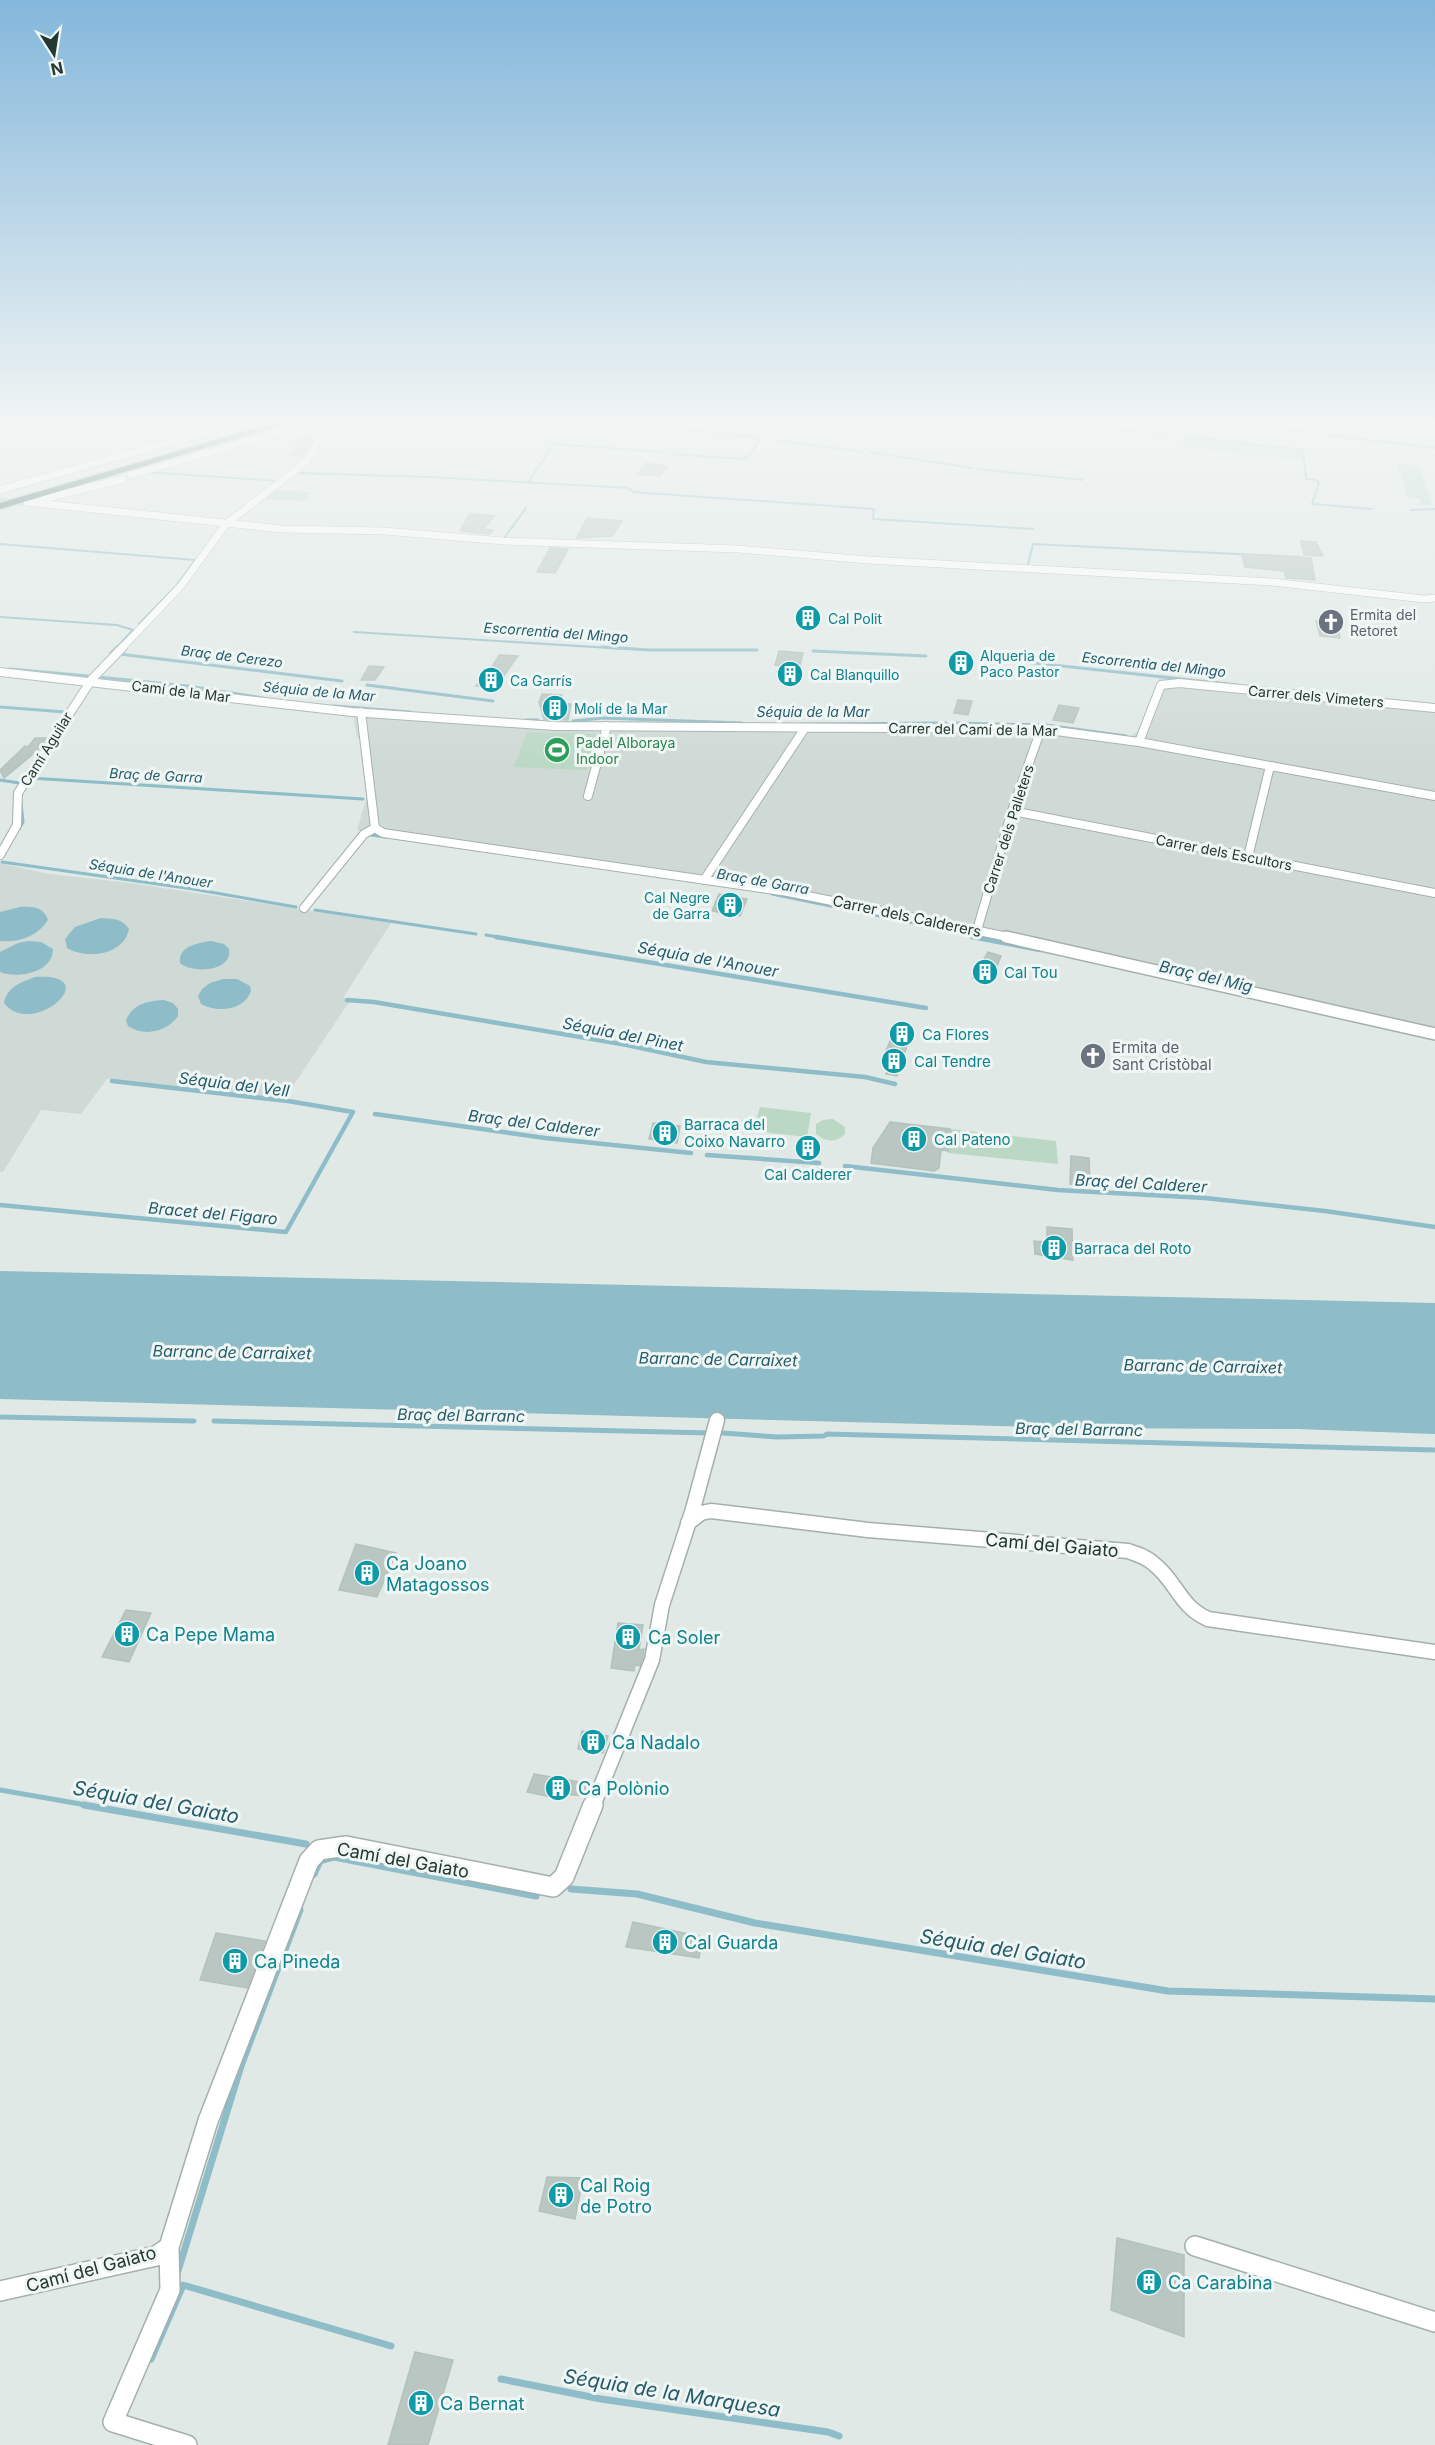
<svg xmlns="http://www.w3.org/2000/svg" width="1435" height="2445" viewBox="0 0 1435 2445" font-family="Inter,sans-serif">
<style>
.built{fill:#cfd9d5}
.green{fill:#bbd8c5}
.water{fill:#8ebcc8}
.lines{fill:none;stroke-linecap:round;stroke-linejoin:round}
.stream-far4{stroke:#8ebcc8;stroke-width:2}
.stream-far3{stroke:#8ebcc8;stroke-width:3}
.stream-far2{stroke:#8ebcc8;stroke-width:4.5}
.stream-far1{stroke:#8ebcc8;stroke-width:5}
.stream{stroke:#8ebcc8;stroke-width:7}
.building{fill:#b9c6c2;stroke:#b3c2bd;stroke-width:1.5}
.minor-tunnel{stroke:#bac5c2;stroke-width:7;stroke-dasharray:7 3;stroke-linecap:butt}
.minor-far4-casing{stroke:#a4b0ad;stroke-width:8}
.minor-far3-casing{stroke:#a4b0ad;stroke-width:10}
.minor-far2-casing{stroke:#a4b0ad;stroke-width:14}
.minor-far1-casing{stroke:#a4b0ad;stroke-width:17}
.minor-casing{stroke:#a4b0ad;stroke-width:22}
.motorway-casing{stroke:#bdc3c2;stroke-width:3}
.minor-far4{stroke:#fff;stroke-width:7}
.minor-far3{stroke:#fff;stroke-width:8}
.minor-far2{stroke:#fff;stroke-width:11}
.minor-far1{stroke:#fff;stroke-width:14}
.minor{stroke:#fff;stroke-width:19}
.motorway{fill:#326059;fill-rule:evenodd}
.labels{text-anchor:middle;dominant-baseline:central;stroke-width:6;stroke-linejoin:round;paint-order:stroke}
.far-worship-label{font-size:14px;fill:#5b616d;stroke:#f0f6f3;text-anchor:start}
.far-culture-label{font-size:14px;fill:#0d838f;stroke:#f0f6f3;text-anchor:start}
.far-water-label{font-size:14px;font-style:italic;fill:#245c6c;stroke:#f0f6f3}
.far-street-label{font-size:14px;fill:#233733;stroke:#f0f6f3}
.far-leisure-label{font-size:14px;fill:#27864d;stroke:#f0f6f3;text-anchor:start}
.street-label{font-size:15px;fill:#233733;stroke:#f0f6f3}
.culture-label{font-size:15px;fill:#0d838f;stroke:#f0f6f3;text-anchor:start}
.worship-label{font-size:15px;fill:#5b616d;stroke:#f0f6f3;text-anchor:start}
.water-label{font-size:16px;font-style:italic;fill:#245c6c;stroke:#f0f6f3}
.near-street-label{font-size:18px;fill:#233733;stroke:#f0f6f3}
.near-culture-label{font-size:18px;fill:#0d838f;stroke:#f0f6f3;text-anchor:start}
.near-water-label{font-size:20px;font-style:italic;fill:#245c6c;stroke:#f0f6f3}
</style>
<rect width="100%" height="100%" fill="#e0e9e6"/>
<!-- built -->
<path class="built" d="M1160,676l275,31v332l-466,-107 -198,-40 -395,-55 -19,-7 10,-33 -6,-59h-4l-5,-29 196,14 95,-2 131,4h272l81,13 11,-7z
M0,863l49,11 81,9 261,40 -48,75 10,2 -6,5 -62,93 -178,-19 -26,35 -40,-4 -38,62h-3z"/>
<!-- green -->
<path class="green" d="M1180,436l121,14 3,10 -120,-12z
M1397,462l23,4 12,39h-20l8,-2v-4l-13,-2z
M274,490l38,2 -7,9 -41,-2z
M527,732l71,2 -11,36 -73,-3z
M760,1107l51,6 -4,24 -54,-6z
M833,1119l12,8v7c-8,9 -20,8 -29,0v-10l7,-4z
M950,1129l106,12 2,23 -110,-11z"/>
<!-- water -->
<path class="water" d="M20,907c12,-1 24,0 28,13 -10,16 -29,23 -48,21v-29z
M101,918c11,1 21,0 28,11 -5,26 -42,31 -62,19l-2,-9 10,-12z
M28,941l13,1 12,7c0,24 -36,30 -53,23v-20l18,-9z
M211,941l13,3 5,5c4,23 -36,25 -49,14 -2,-17 18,-20 31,-22z
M35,977c73,-5 -3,63 -31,26 3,-16 17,-21 31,-26z
M223,979h14l13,7 1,5c-7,20 -34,22 -50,13l-3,-8 4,-7 8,-6z
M164,1000l9,3 5,6v7c-11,16 -34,21 -50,10l-2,-6c7,-16 21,-19 38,-20z
M0,1271l1435,32v131l-138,-5 -227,-1 -1070,-29z"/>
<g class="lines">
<!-- stream-far4 -->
<path class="stream-far4" d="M642,425l36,3
M1075,425l99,10
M1254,425l60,8
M1328,435l107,13
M1183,436l120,14 3,29 10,1 3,3 -7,21 60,5
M776,440l86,12
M870,452l102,16
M671,454l72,5 6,-3 12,-18 -73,-8
M978,469l105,11
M146,472l132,9
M295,473l134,4 200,11 4,4 241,17 -1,10 160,10
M529,481l25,-37 107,8
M1411,510l24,-1
M509,539l-5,-1 22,-30
M0,544l195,16 -19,26 -37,38
M1028,564l5,-20 266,13
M0,617l117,8 16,5 -18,19
M354,632l272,17"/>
<!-- stream-far3 -->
<path class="stream-far3" d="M602,647l48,3h107
M813,651l113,5
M111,653l6,-6
M119,654l223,27
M980,657l257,28
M10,669l78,7
M98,677l90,9 75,12
M367,685l126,16
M334,706l76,6
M0,707l65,5
M526,720h12
M573,721l30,-3 139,5
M956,723l90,2 80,11
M802,724l144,-1
M30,778l333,21
M0,780l19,3
M19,829l4,-7 -2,-19
M371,835l15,2
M2,862l191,27 103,18
M772,894l191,39
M315,910l161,24
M486,935l19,3
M972,937l6,1"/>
<!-- stream-far2 -->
<path class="stream-far2" d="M496,937l430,71
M972,937l68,13
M347,1000l27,2 253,43 79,17 159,15 30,7
M375,1114l170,24 146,15
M707,1155l112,8
M845,1166l213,24 147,8 120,13 110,16
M0,1205l286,27 67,-120 -65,-11 -176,-20"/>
<!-- stream-far1 -->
<path class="stream-far1" d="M0,1417l194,4
M214,1421l495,12
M723,1433l54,4 47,-1 3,-2 608,16
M0,1790l92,16"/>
<!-- stream -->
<path class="stream" d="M84,1805l222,39
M314,1874l6,-13 14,-4 202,39
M571,1889l66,5 118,29 413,68 267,8
M177,2274l65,-211 58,-153
M151,2359l32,-74 208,61
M501,2379l100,20 227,33 11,4"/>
</g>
<!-- building -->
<path class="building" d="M300,438h13l-10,18h-13z
M645,463l23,3 -8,10 -23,-2z
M470,514l24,2 -10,13 9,1 -3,4 -30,-3z
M587,518l35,3 -10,15 -35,2z
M1301,541l15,1 7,14 -19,-1z
M550,548l18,1 -13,24 -18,-1z
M1242,554l69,4 4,22 -29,-2 -2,-7 -39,-4z
M1324,619l13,2 3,17 -20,-2 -4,-15 9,2z
M779,651l24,2 -7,30 -16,-1 4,-16 -9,-1z
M499,655l19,1 -23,32 -19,-2 12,-12z
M369,666l15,1 -9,13h-14z
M542,694l20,1 -3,8 12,1 -3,16 -24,-1 -5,-17z
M958,700l14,1 -4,14 -14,-2z
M1059,705l20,3 -6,15 -20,-3z
M35,738h11l-8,12 -34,28 -4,-8 25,-24 3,1z
M719,894l28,5 -7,17 -28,-5z
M988,952l13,4 -11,27 -17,-5z
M897,1025l16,3 -16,48 -11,-2 4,-12 -8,-2z
M890,1122l60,7 -2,22 -7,-1 -2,18 -5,3 -63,-8 2,-15z
M653,1123l27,3 -3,17 -28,-4z
M802,1139l15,1 -2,16 -16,-1z
M1071,1156l18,2 1,28 -20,-2z
M1047,1227l25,2 1,31 -38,-6 -1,-13 13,1z
M356,1544l40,9 -19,44 -38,-7z
M126,1610l25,3 -22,49 -27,-5z
M618,1623l25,2 -4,25 5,-1 -1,8 -3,9 -5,-1 -1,6 -23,-3z
M582,1731l26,5 -5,17 -25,-4z
M534,1774l57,10 -6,12 -23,-2 -2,5 -33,-7z
M633,1922l70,15 -4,21 -73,-11z
M216,1933l49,8 -18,47 -47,-8z
M547,2177l36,1 -8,41 -36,-8z
M1117,2238l67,17v82l-73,-27z
M415,2352l38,8 -25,85h-40z"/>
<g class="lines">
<!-- minor-tunnel -->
<path class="minor-tunnel" d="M0,501l23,1"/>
<!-- minor-far4 casing -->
<g class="minor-far4-casing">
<path id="minor-far4" d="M131,475l172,-50
M0,490l231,-65
M39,500l84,-21
M27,502l254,27 104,2 118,10 235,8 131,11 403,22 152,17 11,-1
M121,649l59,-62 46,-63 80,-62 22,-37"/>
</g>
<!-- minor-far3 casing -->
<g class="minor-far3-casing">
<path id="minor-far3" d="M0,672l352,40 203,14 486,3 98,13 296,54
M361,712l14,116
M1139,742l22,-57 18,-2 256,25
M588,796l19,-70
M1012,811l423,82
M375,828l8,5 405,59 225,46
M0,855l17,-30 1,-32 74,-114 31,-32
M1248,857l22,-91
M704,880l101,-152
M304,908l60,-74 11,-6
M977,930l35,-119 29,-82"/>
</g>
<!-- minor-far2 casing -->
<g class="minor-far2-casing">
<path id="minor-far2" d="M1006,937l429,97"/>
</g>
<!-- minor-far1 casing -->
<g class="minor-far1-casing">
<path id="minor-far1" d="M688,1523l13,-10 10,-2 157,19 260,21c9,3 19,6 26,13 23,18 25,42 54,55l227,33
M593,1806l59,-146 10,-55 31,-96 24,-89"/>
</g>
<!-- minor casing -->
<g class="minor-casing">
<path id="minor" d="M1195,2246l240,76
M169,2247l1,43 -57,132 74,23
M0,2291l156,-35 13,-9 39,-126 101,-260 10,-11 27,-4 207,41 11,-10 29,-72"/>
</g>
<!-- motorway casing -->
<g class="motorway-casing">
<path id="motorway" d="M267,425h15l-282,84v-6z"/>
</g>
<!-- minor-far4 -->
<use href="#minor-far4" class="minor-far4"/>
<!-- minor-far3 -->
<use href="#minor-far3" class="minor-far3"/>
<!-- minor-far2 -->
<use href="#minor-far2" class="minor-far2"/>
<!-- minor-far1 -->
<use href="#minor-far1" class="minor-far1"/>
<!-- minor -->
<use href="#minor" class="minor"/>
<!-- motorway -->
<use href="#motorway" class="motorway"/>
</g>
<!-- sky -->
<linearGradient id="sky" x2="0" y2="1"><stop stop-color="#84b7db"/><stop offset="0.55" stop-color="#f1f5f4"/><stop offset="1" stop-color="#f1f5f4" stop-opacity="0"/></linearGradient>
<rect width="1435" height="768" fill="url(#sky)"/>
<!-- icons -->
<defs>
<g id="building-disc" transform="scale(1.35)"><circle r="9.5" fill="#0f9aa8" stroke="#f0f6f3"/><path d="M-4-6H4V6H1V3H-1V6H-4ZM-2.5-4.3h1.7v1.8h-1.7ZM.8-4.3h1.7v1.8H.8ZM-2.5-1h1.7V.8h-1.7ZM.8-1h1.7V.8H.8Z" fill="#fff"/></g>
<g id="church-disc" transform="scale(1.35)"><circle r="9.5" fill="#6b7280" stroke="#f0f6f3"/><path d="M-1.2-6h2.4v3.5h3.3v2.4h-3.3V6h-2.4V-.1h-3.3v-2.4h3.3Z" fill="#fff"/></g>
<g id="stadium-disc" transform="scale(1.35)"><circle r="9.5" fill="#2e9e5b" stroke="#f0f6f3"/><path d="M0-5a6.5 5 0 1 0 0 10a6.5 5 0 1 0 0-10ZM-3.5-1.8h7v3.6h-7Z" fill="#fff"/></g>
</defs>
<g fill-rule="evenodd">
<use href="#building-disc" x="808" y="618"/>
<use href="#church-disc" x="1331" y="622"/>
<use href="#building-disc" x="961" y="663"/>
<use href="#building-disc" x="790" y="674"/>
<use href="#building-disc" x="491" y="680"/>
<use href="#building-disc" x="555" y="708"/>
<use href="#stadium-disc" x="557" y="750"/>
<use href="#building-disc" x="730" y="905"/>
<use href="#building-disc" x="985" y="972"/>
<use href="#building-disc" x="902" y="1034"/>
<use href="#church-disc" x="1093" y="1056"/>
<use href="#building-disc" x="894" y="1061"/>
<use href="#building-disc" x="665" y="1133"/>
<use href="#building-disc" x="914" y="1139"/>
<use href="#building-disc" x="808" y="1148"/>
<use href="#building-disc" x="1054" y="1248"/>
<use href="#building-disc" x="367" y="1573"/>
<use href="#building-disc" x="127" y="1634"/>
<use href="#building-disc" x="628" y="1637"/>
<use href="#building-disc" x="593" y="1742"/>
<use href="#building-disc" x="558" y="1788"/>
<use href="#building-disc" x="665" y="1942"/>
<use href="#building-disc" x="235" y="1961"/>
<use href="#building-disc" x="561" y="2195"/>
<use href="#building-disc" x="1149" y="2282"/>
<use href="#building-disc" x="421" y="2403"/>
</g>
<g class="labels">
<!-- far-worship labels -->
<g class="far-worship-label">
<text x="1350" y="614">Ermita del<tspan x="1350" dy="16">Retoret</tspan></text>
</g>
<!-- far-culture labels -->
<g class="far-culture-label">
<text x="828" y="618">Cal Polit</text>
<text x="980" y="655">Alqueria de<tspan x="980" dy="16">Paco Pastor</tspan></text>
<text x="810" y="674">Cal Blanquillo</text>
<text x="510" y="680">Ca Garrís</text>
<text x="574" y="708">Molí de la Mar</text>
<text x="710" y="897" text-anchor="end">Cal Negre<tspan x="710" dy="16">de Garra</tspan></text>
</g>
<!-- far-water labels -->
<g class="far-water-label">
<text transform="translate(556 632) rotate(4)">Escorrentia del Mingo</text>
<text transform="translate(232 656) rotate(7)">Braç de Cerezo</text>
<text transform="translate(1154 664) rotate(6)">Escorrentia del Mingo</text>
<text transform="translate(319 691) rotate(5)">Séquia de la Mar</text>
<text x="813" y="711">Séquia de la Mar</text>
<text transform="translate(156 775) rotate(3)">Braç de Garra</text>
<text transform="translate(151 873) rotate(9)">Séquia de l'Anouer</text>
<text transform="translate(763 881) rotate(10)">Braç de Garra</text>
</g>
<!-- far-street labels -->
<g class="far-street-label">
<text transform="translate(181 691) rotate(7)">Camí de la Mar</text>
<text transform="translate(1316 696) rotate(5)">Carrer dels Vimeters</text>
<text transform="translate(973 729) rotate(1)">Carrer del Camí de la Mar</text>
<text transform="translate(46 749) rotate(-58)">Camí Aguilar</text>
<text transform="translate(1008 829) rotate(-72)">Carrer dels Palleters</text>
<text transform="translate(1224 852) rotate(11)">Carrer dels Escultors</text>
</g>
<!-- far-leisure labels -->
<g class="far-leisure-label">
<text x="576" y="742">Padel Alboraya<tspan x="576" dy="16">Indoor</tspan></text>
</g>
<!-- street labels -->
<g class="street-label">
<text transform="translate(907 916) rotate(12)">Carrer dels Calderers</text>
</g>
<!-- culture labels -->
<g class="culture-label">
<text x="1004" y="972">Cal Tou</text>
<text x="922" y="1034">Ca Flores</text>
<text x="914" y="1061">Cal Tendre</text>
<text x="684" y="1124">Barraca del<tspan x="684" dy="17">Coixo Navarro</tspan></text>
<text x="934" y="1139">Cal Pateno</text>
<text x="808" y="1174" text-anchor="middle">Cal Calderer</text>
<text x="1074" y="1248">Barraca del Roto</text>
</g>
<!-- worship labels -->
<g class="worship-label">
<text x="1112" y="1047">Ermita de<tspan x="1112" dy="17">Sant Cristòbal</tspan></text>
</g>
<!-- water labels -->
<g class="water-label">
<text transform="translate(708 959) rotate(10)">Séquia de l'Anouer</text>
<text transform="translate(1206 976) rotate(13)">Braç del Mig</text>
<text transform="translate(623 1034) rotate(11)">Séquia del Pinet</text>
<text transform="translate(234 1084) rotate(7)">Séquia del Vell</text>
<text transform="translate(534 1123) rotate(7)">Braç del Calderer</text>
<text transform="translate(1141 1183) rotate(3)">Braç del Calderer</text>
<text transform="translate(213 1213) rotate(5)">Bracet del Figaro</text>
<text transform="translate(232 1352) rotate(1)">Barranc de Carraixet</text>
<text transform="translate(718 1359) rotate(1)">Barranc de Carraixet</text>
<text transform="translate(1203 1366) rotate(1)">Barranc de Carraixet</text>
<text transform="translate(461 1415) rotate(1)">Braç del Barranc</text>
<text transform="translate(1079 1429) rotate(1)">Braç del Barranc</text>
</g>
<!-- near-street labels -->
<g class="near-street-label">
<text transform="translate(1052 1545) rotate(5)">Camí del Gaiato</text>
<text transform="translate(403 1860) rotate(10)">Camí del Gaiato</text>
<text transform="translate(91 2269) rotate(-15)">Camí del Gaiato</text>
</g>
<!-- near-culture labels -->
<g class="near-culture-label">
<text x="386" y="1563">Ca Joano<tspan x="386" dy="21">Matagossos</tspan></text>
<text x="146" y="1634">Ca Pepe Mama</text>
<text x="648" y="1637">Ca Soler</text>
<text x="612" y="1742">Ca Nadalo</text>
<text x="578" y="1788">Ca Polònio</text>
<text x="684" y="1942">Cal Guarda</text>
<text x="254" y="1961">Ca Pineda</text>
<text x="580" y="2185">Cal Roig<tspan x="580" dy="21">de Potro</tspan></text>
<text x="1168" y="2282">Ca Carabina</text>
<text x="440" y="2403">Ca Bernat</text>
</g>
<!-- near-water labels -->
<g class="near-water-label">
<text transform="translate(156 1802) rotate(10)">Séquia del Gaiato</text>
<text transform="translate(1003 1949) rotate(9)">Séquia del Gaiato</text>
<text transform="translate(672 2393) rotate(9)">Séquia de la Marquesa</text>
</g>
</g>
<!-- north arrow -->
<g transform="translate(54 54) rotate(168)" stroke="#f0f6f3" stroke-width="4.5" paint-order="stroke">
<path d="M0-4.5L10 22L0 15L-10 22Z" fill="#233733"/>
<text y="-9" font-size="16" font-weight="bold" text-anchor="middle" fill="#233733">N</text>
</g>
</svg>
